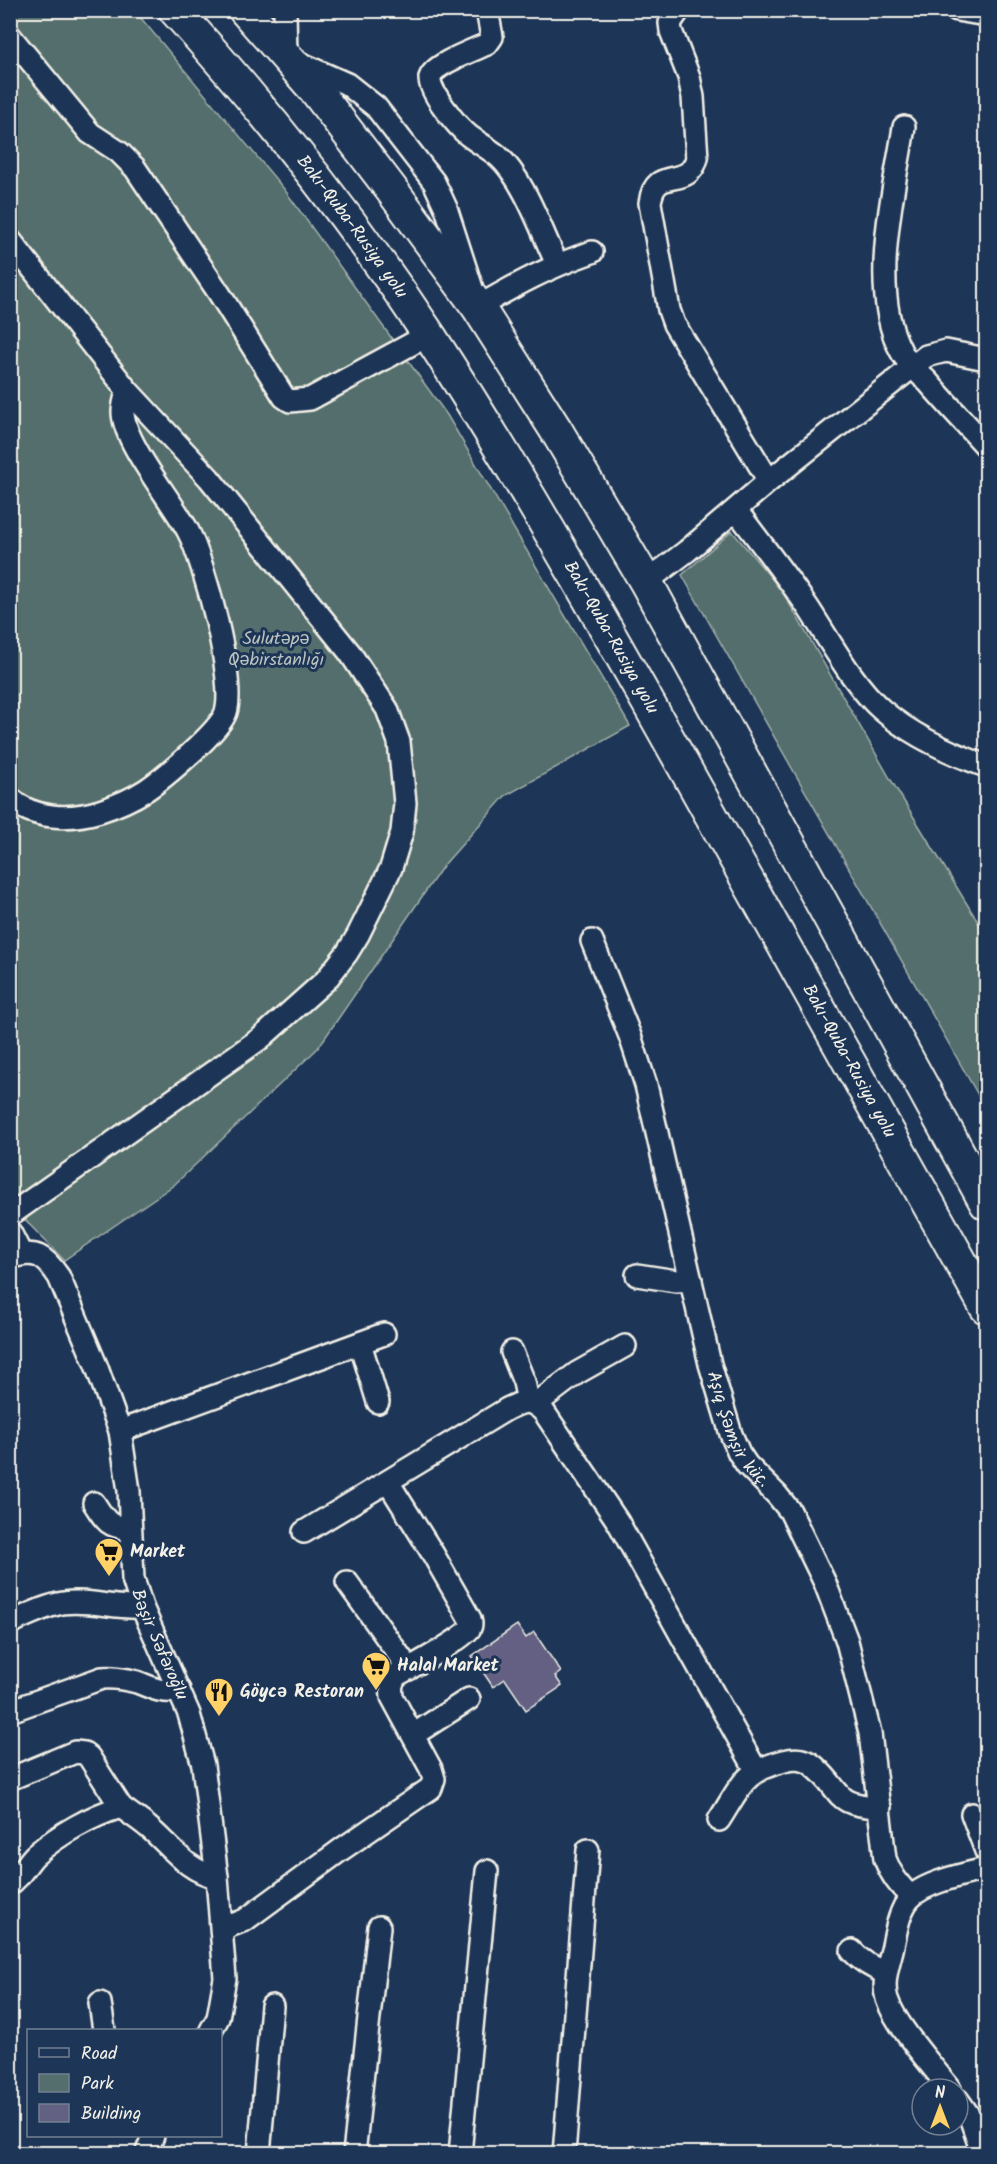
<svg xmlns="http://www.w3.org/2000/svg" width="997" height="2164" viewBox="0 0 997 2164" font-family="Kalam,sans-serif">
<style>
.green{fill:#536e6c;stroke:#a4b0aa;stroke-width:1.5}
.building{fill:#636183;stroke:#f4f1e8;stroke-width:1.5}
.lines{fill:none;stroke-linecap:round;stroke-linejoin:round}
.minor-casing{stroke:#f4f1e8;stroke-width:26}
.highway-casing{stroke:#f4f1e8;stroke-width:36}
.minor{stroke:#1d3557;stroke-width:21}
.highway{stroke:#1d3557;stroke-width:32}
.labels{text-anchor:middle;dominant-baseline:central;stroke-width:6;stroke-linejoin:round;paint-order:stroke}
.street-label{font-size:18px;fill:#f4f1e8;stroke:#1d3557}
.park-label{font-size:18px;fill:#bcc3bd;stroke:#1d3557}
.poi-label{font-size:18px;font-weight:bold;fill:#f4f1e8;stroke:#1d3557;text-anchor:start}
</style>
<rect width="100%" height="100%" fill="#1d3557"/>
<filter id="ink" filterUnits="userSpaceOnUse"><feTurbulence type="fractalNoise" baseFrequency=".0167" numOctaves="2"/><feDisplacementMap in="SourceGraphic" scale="12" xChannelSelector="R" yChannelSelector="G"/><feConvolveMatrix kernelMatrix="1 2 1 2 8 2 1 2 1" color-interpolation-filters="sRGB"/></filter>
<g filter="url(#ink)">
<!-- green -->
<path class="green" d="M11,11h124l149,178 163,226 183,311 -125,70 -62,70 -125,182 -144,137 -110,75 -40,-41 -13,7z
M732,531l50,60 109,189 95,155v174l-304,-534z"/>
<!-- building -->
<path class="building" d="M517,1625l9,13 8,-6 27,40 -6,4 7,10 -36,24 -21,-31 -12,8 -21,-31z"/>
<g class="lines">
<!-- minor casing -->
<g class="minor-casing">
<g id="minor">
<path d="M285,10l1,47 61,27 29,23 58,75 12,26 32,99c39,-23 71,-40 114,-55"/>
<path d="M487,10l5,27 -5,7c-13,6 -55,21 -57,34 -1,14 27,48 38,57 9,7 20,13 30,21 26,23 44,76 59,108"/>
<path d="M679,10l-9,13 1,8 18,46 4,20 4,61c-9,34 -42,5 -47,45l19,107 5,14 95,157"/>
<path d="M957,10l29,5"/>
<path d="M10,36l80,97 29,19 16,16 84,125 65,104 6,4 20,-2 118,-64"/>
<path d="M904,127c-10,65 -36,163 -3,224 6,12 18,22 27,31 19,22 39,43 58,64"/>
<path d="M10,240l117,150 82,88 141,175 37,56 12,33 6,61 -3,29 -11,36 -33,67 -11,18 -21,27 -65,58 -251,177"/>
<path d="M736,510c24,32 49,64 71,96 22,33 46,79 75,104 30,26 68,43 104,56"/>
<path d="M646,582l41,-31 82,-70 157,-125 20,-5 40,8"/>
<path d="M10,798c23,22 61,22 90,13 16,-5 32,-12 46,-21 18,-12 74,-59 80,-78 10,-31 -22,-151 -38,-181 -15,-29 -65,-89 -65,-119 0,-7 3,-15 4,-22"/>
<path id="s1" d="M592,941l38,95 16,49 64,279 21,70 8,19 8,12 30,30 13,16 35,72 22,58 23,92 15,126c6,16 14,26 26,38"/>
<path d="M10,1232l11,22"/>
<path id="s2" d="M10,1258c26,-9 35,-2 49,19l37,88 24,66 9,60 4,88 9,28 47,107 14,51 14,112 8,101 -7,40 -7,12"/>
<path d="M637,1275l39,6 15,-1"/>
<path d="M360,1343l18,59"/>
<path d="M512,1352l12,30 4,19"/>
<path d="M536,1404l41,-31 48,-27"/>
<path d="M120,1431l264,-97"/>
<path d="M94,1503c12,19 14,23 36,26"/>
<path d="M304,1532l203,-123c17,-8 23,-11 37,3l74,110 138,248"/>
<path d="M347,1582l62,87"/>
<path d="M10,1623c18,-8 35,-17 53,-20 25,-4 53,6 79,4"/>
<path d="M10,1711l92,-33c12,-1 23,1 35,4 16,6 25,12 42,8"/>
<path d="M413,1735l56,-36"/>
<path d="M10,1779l65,-27 9,1 5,4 32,50"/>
<path d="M972,1814l14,37"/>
<path d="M719,1820c22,-34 23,-48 65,-59 11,-3 21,-3 30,5 30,26 18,39 66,41"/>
<path d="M10,1884c11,-8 16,-20 25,-29 24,-21 56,-39 86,-48 9,7 19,13 27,20 23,19 38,44 69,50"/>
<path d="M222,1929l23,-9 97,-71 89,-61 3,-9 -3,-10 -39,-72c-1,-9 -1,-15 5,-22 13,-7 68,-37 73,-47 2,-4 1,-5 0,-9l-37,-65 -45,-72"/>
<path d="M852,1951c10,11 20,17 34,22"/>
<path d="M100,2003l4,27"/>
<path d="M950,2089c-18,-24 -54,-63 -63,-90 -5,-16 1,-33 5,-49 4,-17 6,-38 18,-52 15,-16 55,-24 76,-29"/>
<path d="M958,2100l12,17 13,37"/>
<path d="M146,2154l7,-18"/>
<path d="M259,2154l13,-148"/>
<path d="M354,2154l25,-227"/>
<path d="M460,2154l27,-283"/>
<path d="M564,2154l24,-304"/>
</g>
</g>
<!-- highway casing -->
<g class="highway-casing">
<g id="highway">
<path id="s3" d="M175,10c93,103 180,213 256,328 88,136 168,277 247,418 103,183 205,367 308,551"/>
<path d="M245,10l72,82 74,97 87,118 78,123 90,152 340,621"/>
</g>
</g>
<!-- minor -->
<use href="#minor" class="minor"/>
<!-- highway -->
<use href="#highway" class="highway"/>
</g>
</g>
<!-- icons -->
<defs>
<g id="supermarket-pin" transform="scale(1.5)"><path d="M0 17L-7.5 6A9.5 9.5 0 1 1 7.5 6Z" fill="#ffd166" stroke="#1d3557"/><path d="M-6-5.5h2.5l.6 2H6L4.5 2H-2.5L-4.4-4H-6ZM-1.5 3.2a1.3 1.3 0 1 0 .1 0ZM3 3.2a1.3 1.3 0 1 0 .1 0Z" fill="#111"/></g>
<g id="restaurant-pin" transform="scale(1.5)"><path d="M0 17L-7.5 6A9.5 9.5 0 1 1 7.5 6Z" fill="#ffd166" stroke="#1d3557"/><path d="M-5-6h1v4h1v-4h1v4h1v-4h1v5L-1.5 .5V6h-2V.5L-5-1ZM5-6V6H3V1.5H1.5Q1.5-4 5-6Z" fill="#111"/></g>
</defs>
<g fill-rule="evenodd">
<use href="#supermarket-pin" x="109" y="1552"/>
<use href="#supermarket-pin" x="376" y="1666"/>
<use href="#restaurant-pin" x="219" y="1692"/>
</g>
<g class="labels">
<!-- street labels -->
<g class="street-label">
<text stroke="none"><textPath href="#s3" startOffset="280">Bakı-Quba-Rusiya yolu</textPath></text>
<text stroke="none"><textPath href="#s3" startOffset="766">Bakı-Quba-Rusiya yolu</textPath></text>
<text stroke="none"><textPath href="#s3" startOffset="1252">Bakı-Quba-Rusiya yolu</textPath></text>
<text stroke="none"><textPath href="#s1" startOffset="512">Aşıq Şəmşir küç.</textPath></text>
<text stroke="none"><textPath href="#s2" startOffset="444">Bəşir Səfəroğlu</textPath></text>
</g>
<!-- park labels -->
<g class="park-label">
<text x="276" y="639">Sulutəpə<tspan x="276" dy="21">Qəbirstanlığı</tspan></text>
</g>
<!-- poi labels -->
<g class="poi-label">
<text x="130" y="1552">Market</text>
<text x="397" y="1666">Halal Market</text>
<text x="240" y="1692">Göycə Restoran</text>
</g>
</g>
<!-- margin -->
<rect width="997" height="2164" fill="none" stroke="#1d3557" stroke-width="36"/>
<rect x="18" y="18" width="961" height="2128" fill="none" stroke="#f4f1e8" stroke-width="2" filter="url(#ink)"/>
<!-- legend -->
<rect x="27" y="2029" width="195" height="108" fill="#1d3557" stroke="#738091" stroke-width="1.5"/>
<rect x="39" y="2048" width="30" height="9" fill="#1d3557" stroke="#738091" stroke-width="1.5"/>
<text x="81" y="2059" font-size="18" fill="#f4f1e8">Road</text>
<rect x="39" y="2074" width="30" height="18" fill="#536e6c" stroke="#738091" stroke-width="1.5"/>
<text x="81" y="2089" font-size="18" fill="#f4f1e8">Park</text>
<rect x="39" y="2104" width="30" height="18" fill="#636183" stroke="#738091" stroke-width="1.5"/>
<text x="81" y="2119" font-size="18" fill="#f4f1e8">Building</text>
<!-- north arrow -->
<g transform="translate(940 2107)"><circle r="28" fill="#1d3557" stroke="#738091" stroke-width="1.5"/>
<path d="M0-4.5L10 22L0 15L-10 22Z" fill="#ffd166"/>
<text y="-9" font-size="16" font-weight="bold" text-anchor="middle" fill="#f4f1e8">N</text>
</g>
</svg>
